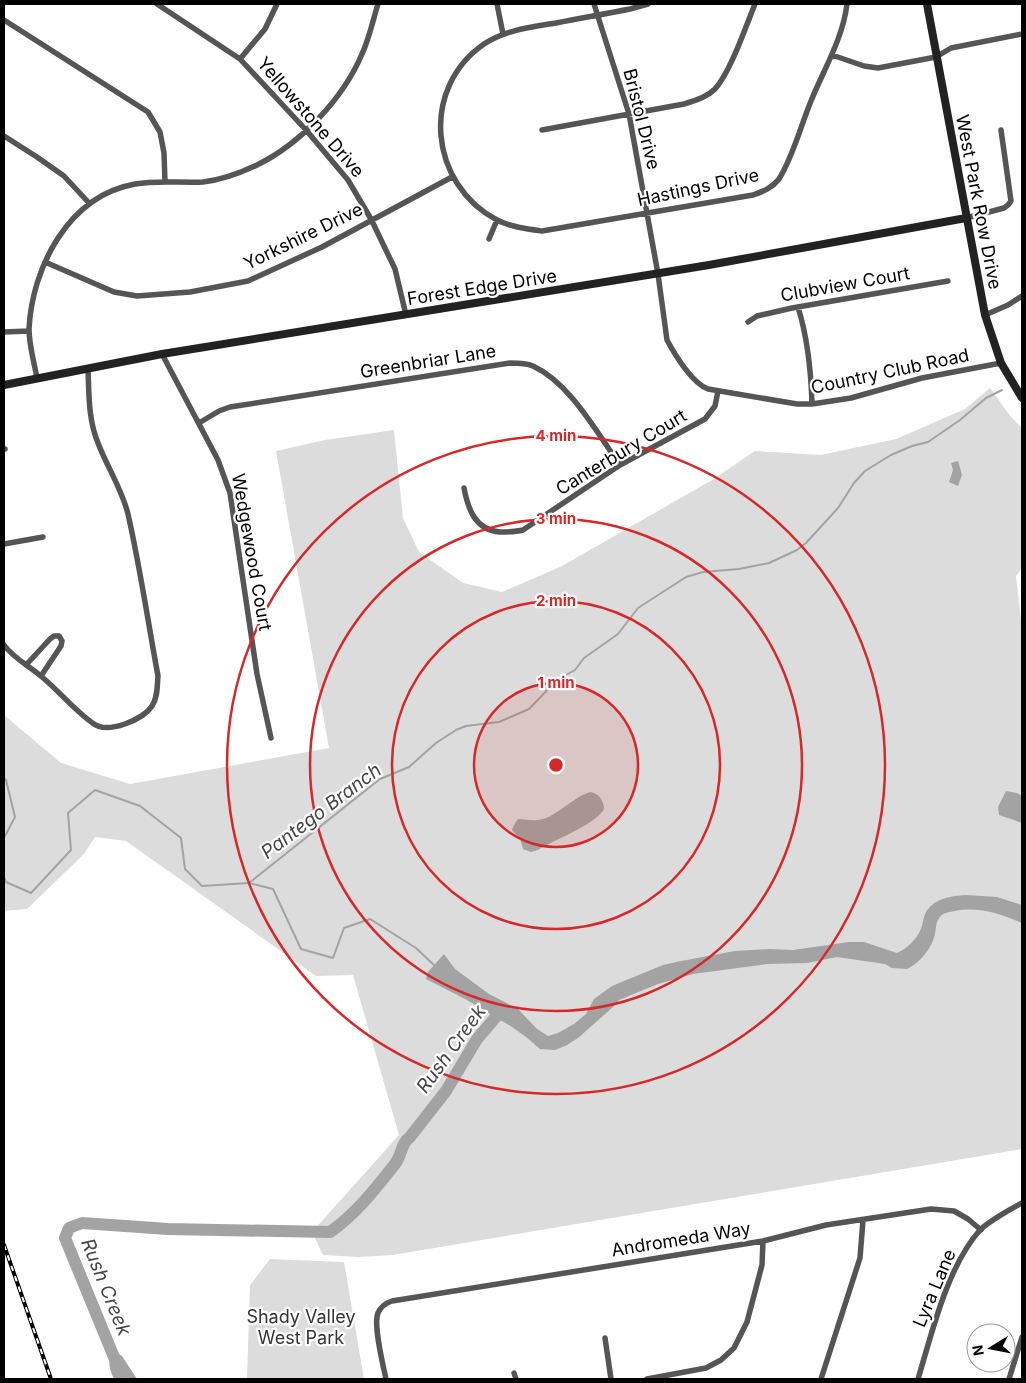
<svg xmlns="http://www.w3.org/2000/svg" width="1026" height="1383" viewBox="0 0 1026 1383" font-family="Inter,sans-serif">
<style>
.green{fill:#dcdcdc}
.water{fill:#a3a3a3}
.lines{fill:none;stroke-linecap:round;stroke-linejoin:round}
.stream{stroke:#a3a3a3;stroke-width:2}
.river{stroke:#a3a3a3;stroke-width:12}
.street{stroke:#555;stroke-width:5.5}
.secondary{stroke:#222;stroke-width:8}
.rail-casing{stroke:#000;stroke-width:4}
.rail{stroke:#fff;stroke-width:2;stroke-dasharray:5.5;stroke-linecap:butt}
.ring{fill:none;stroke:#d62828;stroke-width:2.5}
.labels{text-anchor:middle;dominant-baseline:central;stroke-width:4.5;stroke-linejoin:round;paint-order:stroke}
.street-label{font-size:18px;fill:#000;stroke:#fff}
.park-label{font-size:18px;fill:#333;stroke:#fff}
.water-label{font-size:19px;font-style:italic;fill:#444;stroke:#fff}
.centre{fill:#d62828;stroke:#fff;stroke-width:2.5}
.ring-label{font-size:15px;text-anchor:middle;font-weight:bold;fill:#d62828;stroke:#fff;stroke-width:4.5;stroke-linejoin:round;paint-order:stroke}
</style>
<rect width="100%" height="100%" fill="#fff"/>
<!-- green -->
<path class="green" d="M990,388l21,29 11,11v140l-6,8 6,52v521l-629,106 -35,2 -35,-2 -11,-23 87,-97 -46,-160 -37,1 -190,-135 -31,-4 -11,17 -57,55 -23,2v-196l57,48 69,21 199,-36 -53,-297 49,-11 69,-10 9,88 16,34 44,31 39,9 60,-26 150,-86 43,-29 66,4 75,-16 69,-30z
M270,1259l74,3 20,117h-117l3,-94z"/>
<!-- water -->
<path class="water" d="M958,461l4,14 -4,11 -9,-4 4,-12 -2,-7z
M1006,791l11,2 5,3v27l-23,-8 -1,-8z
M590,792c6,1 10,4 12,9 2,4 3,8 0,11 -11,14 -48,28 -64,38l-7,2 -8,-3 -3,-10 -8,-9 2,-5 4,-6c7,0 14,2 20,1 16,-1 35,-23 52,-28z
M966,895l31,2 25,8v18c-22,-9 -42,-17 -67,-12 -4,1 -11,1 -14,5 -5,4 -5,12 -6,18 -3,14 -15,29 -28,35l-15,-1 -7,-4 -48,-7 -30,6 -40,1 -74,10 -35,10 -39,16 -6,7 -35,31 -11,7 -12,5 -15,-1 -14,-12 -14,-10 -45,-27 -41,-21 2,-7 16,-18 11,15 34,25 29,15 19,20 11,7 10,-3 16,-9 12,-10 8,-15 18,-13 51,-21 18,-4 54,-10 35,-2 23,1 56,-8h15l33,11c9,-4 19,-13 23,-22 3,-6 3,-14 6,-19 9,-14 25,-16 40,-17z
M116,1352l6,4 15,23h-23c-4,-9 -7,-16 -2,-25z"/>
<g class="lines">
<!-- stream -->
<path class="stream" d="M4,778l2,2 9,37 -11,21
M4,877l2,5 25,11 40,-43 -3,-37 27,-23 45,16 41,32 4,31 17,17 47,-3 24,6 28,60 32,9 11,-30 26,-9 46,29 19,18
M249,883l131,-104 29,-12 27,-24 20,-13 10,-4 33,-4 30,-13 28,-29 18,-10 9,-12 34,-24 20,-26 48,-31 17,-5 36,-3 30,-6 28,-13 9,-7 32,-35 16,-25 11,-12 26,-16 21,-9 16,-4 32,-22 26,-22 16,-8"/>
<!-- river -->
<path class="river" d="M123,1379l-58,-141 4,-10 13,-5 86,6 162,3c26,-18 46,-44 65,-68 7,-9 6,-21 15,-27l36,-46 31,-52 24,-28 6,4"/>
<!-- street -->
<path class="street" d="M157,4l83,55 66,71 42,50 23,39 24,50 11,46
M497,4l6,30
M594,4l35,110 29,160 9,66c8,15 25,43 41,49l89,15h15l39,-6 71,-20 79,-15
M648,4l-18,5c-25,5 -49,9 -74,14 -25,4 -51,7 -72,21 -65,45 -54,141 13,176 14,7 30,9 45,11l211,-36c11,-4 19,-7 26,-16 14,-22 22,-54 32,-78 13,-32 32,-63 36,-97
M4,20l144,92 12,20 4,21 1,29
M832,55l32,11 14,2 58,-11 15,-9 71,-14
M240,59l25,-30 12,-25
M542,130l142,-26c11,-3 23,-7 31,-15 15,-16 31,-63 40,-85
M4,136l33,21 27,19 25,27
M966,218l38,-10 4,-3 3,-4 -10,-71
M489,239l8,-19
M45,262l69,30 23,4 53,-4 58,-11 74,-34 130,-70
M798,307c10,32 13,63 14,97
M985,315l23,-10 14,-9
M748,322l9,-6 35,-8 156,-27
M4,332l25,-1
M162,354l56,106 12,33 27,181 14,64
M37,378c-3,-16 -8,-33 -8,-49 3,-61 39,-133 106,-145 22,-4 45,-1 68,-2 18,-2 37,-9 54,-17 43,-21 86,-66 105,-111 7,-15 11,-34 16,-50
M199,423l20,-12 11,-4 280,-44c8,0 16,0 23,3 37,17 64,67 87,99
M4,449h1
M464,488c4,21 11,42 36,44 8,0 15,0 23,-2l97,-65 85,-46 10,-13 3,-15
M4,544l39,-7
M4,645c10,14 26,21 38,32 18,15 33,34 52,47 14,10 49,-4 58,-18 6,-9 5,-20 6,-30 -10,-54 -18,-109 -30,-162 -6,-25 -21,-47 -30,-71 -10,-24 -9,-50 -10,-75
M26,665l24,-26 4,-3h5l3,5 -1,5 -20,30
M605,1338l6,41
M514,1373l2,6
M386,1379c-3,-14 -13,-55 -8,-66 3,-7 8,-10 14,-12l371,-60 63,-16 105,-16 23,2 14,8 13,11
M647,1379l59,-11 15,-8 13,-12 13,-26 15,-57 1,-24
M821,1379l39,-121 3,-38
M918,1379c14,-46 29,-112 62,-149 8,-8 32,-22 42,-27
M1009,1379l13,-42"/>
<!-- secondary -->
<path class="secondary" d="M927,4l58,311 16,48 21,35
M4,385l158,-31 547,-89 257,-47"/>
<!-- rail casing -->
<g class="rail-casing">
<path id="rail" d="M4,1245l47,134"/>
</g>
<!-- rail -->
<use href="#rail" class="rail"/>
</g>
<!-- distance rings -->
<circle cx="556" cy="765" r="82" fill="#d62828" fill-opacity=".12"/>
<g class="ring">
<circle cx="556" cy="765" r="82"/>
<circle cx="556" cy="765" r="164"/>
<circle cx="556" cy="765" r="246"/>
<circle cx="556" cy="765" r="329"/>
</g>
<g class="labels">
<!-- street labels -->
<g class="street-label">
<text transform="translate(311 117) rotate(49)">Yellowstone Drive</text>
<text transform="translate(642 119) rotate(76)">Bristol Drive</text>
<text transform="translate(698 187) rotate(-12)">Hastings Drive</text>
<text transform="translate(979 202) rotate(79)">West Park Row Drive</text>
<text transform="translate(303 236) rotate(-26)">Yorkshire Drive</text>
<text transform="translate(845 284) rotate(-10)">Clubview Court</text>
<text transform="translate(482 287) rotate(-9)">Forest Edge Drive</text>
<text transform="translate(428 361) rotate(-9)">Greenbriar Lane</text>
<text transform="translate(890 371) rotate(-12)">Country Club Road</text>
<text transform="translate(621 452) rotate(-31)">Canterbury Court</text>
<text transform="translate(252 552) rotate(80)">Wedgewood Court</text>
<text transform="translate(681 1239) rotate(-9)">Andromeda Way</text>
<text transform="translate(934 1288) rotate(-67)">Lyra Lane</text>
</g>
<!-- park labels -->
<g class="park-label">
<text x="301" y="1316">Shady Valley<tspan x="301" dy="21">West Park</tspan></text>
</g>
<!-- water labels -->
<g class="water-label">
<text transform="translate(321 811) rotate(-37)">Pantego Branch</text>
<text transform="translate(451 1049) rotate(-54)">Rush Creek</text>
<text transform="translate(106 1287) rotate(68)">Rush Creek</text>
</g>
</g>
<circle cx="556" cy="765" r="8" class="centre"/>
<g class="ring-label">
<text x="556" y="441">4 min</text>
<text x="556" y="524">3 min</text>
<text x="556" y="606">2 min</text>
<text x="556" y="688">1 min</text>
</g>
<!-- border -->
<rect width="1026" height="1383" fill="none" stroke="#000000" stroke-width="10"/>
<!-- north arrow -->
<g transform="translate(991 1348) rotate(260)"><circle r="24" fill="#ffffff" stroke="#999999"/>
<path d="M0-4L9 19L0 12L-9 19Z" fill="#000000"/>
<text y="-8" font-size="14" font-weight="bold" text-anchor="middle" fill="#000000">N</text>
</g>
</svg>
